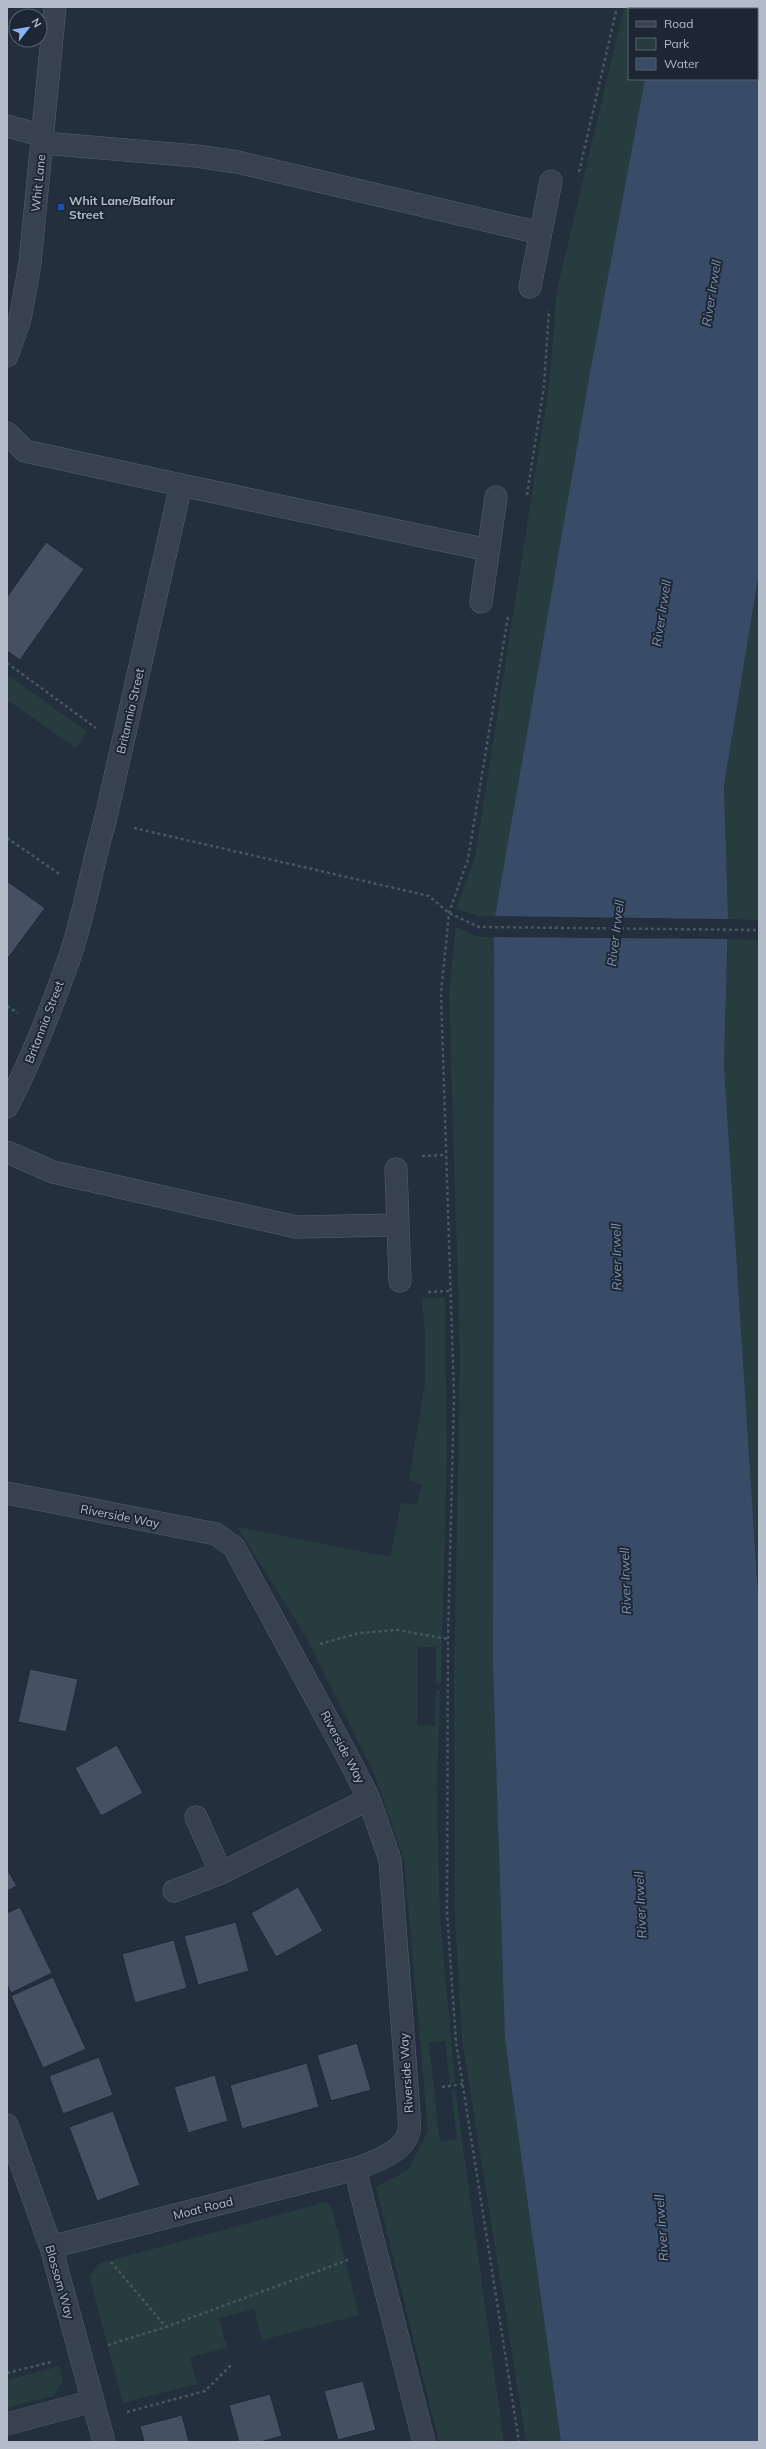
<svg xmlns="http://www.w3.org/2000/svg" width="766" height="2449" viewBox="0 0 766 2449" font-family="Mulish,sans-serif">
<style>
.green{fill:#263c3f}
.water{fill:#394c67}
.pier{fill:#242f3e}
.building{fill:#455162;stroke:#1f2835}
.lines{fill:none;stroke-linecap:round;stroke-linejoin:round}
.minor-casing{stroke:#565f6c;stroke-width:23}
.path{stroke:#44595c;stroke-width:2.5;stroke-dasharray:3 3;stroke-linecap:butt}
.minor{stroke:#38414e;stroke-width:22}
.transit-dot{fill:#1a4fb4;stroke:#1d2633;stroke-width:1.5}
.labels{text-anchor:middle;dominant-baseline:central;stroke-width:4;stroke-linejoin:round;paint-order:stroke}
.street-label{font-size:12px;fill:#b4bcc9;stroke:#1d2633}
.poi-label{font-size:12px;font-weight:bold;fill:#b4bcc9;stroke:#1d2633;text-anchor:start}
.water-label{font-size:13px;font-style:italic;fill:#7c92b1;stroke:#1d2633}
</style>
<rect width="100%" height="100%" fill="#242f3e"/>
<!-- green -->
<path class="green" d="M624,7h36v2h-31v70h16l-54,288 -96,549h-16l-23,-7 19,-52 74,-472 8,-95z
M759,572v348l-31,-1 -4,-133z
M7,675l80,56 -11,17 -69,-48z
M456,927l23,10h15l-1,730 12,373 56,402h-35l-64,-402 -7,-121 -1,-239 6,-326 -11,-361z
M728,939l31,1v670l-35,-544z
M445,1297l2,158 -6,228 -5,1v-37h-18l-1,78 18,1 1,-36 4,1 -3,99 3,128 15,164 -5,1 -5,-42 -16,2 11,99 17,-3 -6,-49 4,-1 49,353h-65l-63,-255 32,-17 20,-39 -24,-271 -29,-85 -70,-140 -68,-108 153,30 11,-54 16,1 5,-19 -13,-5 16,-96v-50l-3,-36z
M326,2202l6,7 27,106 -97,25 -8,-31 -35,9 8,30 -37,9 7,27 -74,19 -34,-127 12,-13z
M60,2366l3,16 -10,14 -46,12v-28z"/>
<!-- water -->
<path class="water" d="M660,7h99v565l-35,214 4,133 -4,147 35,544v832h-198l-56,-402 -12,-373 1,-730 1,-21 96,-549 54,-288h112v-70h-97z"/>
<!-- pier -->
<path class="pier" d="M493,916l237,3v20l-238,-2z"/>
<!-- building -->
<path class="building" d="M46,542l38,27 -64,91 -13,-9v-54z
M7,881l38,27 -36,49 -2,-1z
M30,1669l48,10 -12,53 -48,-10z
M117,1745l26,48 -42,23 -26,-48z
M7,1869l10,17 -10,5z
M298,1887l25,44 -47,26 -25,-44z
M20,1907l32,66 -41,20 -4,-9v-71z
M236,1922l13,49 -51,14 -14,-49z
M174,1940l13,48 -52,15 -13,-49z
M53,1977l33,72 -43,19 -32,-72z
M357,2043l14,47 -40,11 -14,-46z
M99,2057l14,38 -50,19 -14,-38z
M307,2063l12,44 -77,22 -12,-44z
M215,2075l13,46 -40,12 -14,-46z
M113,2111l27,74 -43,16 -28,-74z
M363,2381l13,49 -38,10 -14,-49z
M270,2394l12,42 -22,6h-21l-10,-37z
M182,2415l7,27h-45l-4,-16z"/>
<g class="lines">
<!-- minor casing -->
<g class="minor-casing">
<path id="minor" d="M7,126l37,10
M43,143l153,13 41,6 303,71
M530,287l21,-106
M7,356l13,-37 10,-56 25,-256
M7,433l18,18 156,34 -76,336c-13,44 -20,91 -35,135 -18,51 -38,103 -63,151
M181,485l307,65
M481,602l15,-105
M7,1152l46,20 243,55 102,-2
M396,1169l4,112
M7,1493l209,41 18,13 117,216 18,36 21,61 19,254c0,5 1,11 0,16 -3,22 -37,33 -54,39l-304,78
M196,1817l25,56
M174,1891l47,-18 148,-74
M7,2125l44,122 53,195
M355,2169l69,273
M7,2424l86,-23"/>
</g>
<!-- path -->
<path class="path" d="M579,172l38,-165
M527,495l17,-109 5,-76
M508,617l-40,242 -19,54 -8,80 13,403 -6,243 -1,273 9,130 63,400
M7,663l89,65
M134,828l295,68 20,17 30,14 280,3
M7,838l54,37
M7,1006l11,7
M422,1156l23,-1
M428,1292l23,-1
M320,1644l39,-11 39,-3 50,9
M442,2087l21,-3
M111,2262l55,65
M108,2345l58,-18 182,-67
M7,2373l44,-11
M127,2412l78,-21 27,-27"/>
<!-- minor -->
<use href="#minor" class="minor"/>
</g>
<!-- markers -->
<rect class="transit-dot" x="57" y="203" width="8" height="8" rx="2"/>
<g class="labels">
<!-- street labels -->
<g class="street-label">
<text transform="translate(38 183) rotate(-84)">Whit Lane</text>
<text transform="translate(130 711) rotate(-77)">Britannia Street</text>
<text transform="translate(44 1022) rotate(-69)">Britannia Street</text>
<text transform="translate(120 1516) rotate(11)">Riverside Way</text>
<text transform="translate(343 1747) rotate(62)">Riverside Way</text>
<text transform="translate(406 2073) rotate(-94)">Riverside Way</text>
<text transform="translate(203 2208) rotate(-14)">Moat Road</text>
<text transform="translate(60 2282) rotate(74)">Blossom Way</text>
</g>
<!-- poi labels -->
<g class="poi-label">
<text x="69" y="200">Whit Lane/Balfour<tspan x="69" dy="14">Street</tspan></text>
</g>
<!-- water labels -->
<g class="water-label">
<text transform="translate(711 293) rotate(-81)">River Irwell</text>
<text transform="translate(661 613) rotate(-81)">River Irwell</text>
<text transform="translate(615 933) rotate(-83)">River Irwell</text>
<text transform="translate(616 1257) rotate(-91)">River Irwell</text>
<text transform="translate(625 1581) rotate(-92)">River Irwell</text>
<text transform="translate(640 1905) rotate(-93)">River Irwell</text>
<text transform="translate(661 2228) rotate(-94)">River Irwell</text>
</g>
</g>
<!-- border -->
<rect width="766" height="2449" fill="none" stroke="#b4bcc9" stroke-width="16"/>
<!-- legend -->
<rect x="628" y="8" width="130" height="72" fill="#1d2633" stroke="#59626f"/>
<rect x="636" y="21" width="20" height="6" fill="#38414e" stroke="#59626f"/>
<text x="664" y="28" font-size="12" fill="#b4bcc9">Road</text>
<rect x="636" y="38" width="20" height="12" fill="#263c3f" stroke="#59626f"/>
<text x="664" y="48" font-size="12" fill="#b4bcc9">Park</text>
<rect x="636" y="58" width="20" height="12" fill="#394c67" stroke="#59626f"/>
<text x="664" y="68" font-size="12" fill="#b4bcc9">Water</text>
<!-- north arrow -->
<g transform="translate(28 28) rotate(59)"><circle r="19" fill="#1d2633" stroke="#59626f"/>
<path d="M0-3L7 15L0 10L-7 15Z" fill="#8ab4f8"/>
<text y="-6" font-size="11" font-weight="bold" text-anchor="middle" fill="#b4bcc9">N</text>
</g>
</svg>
